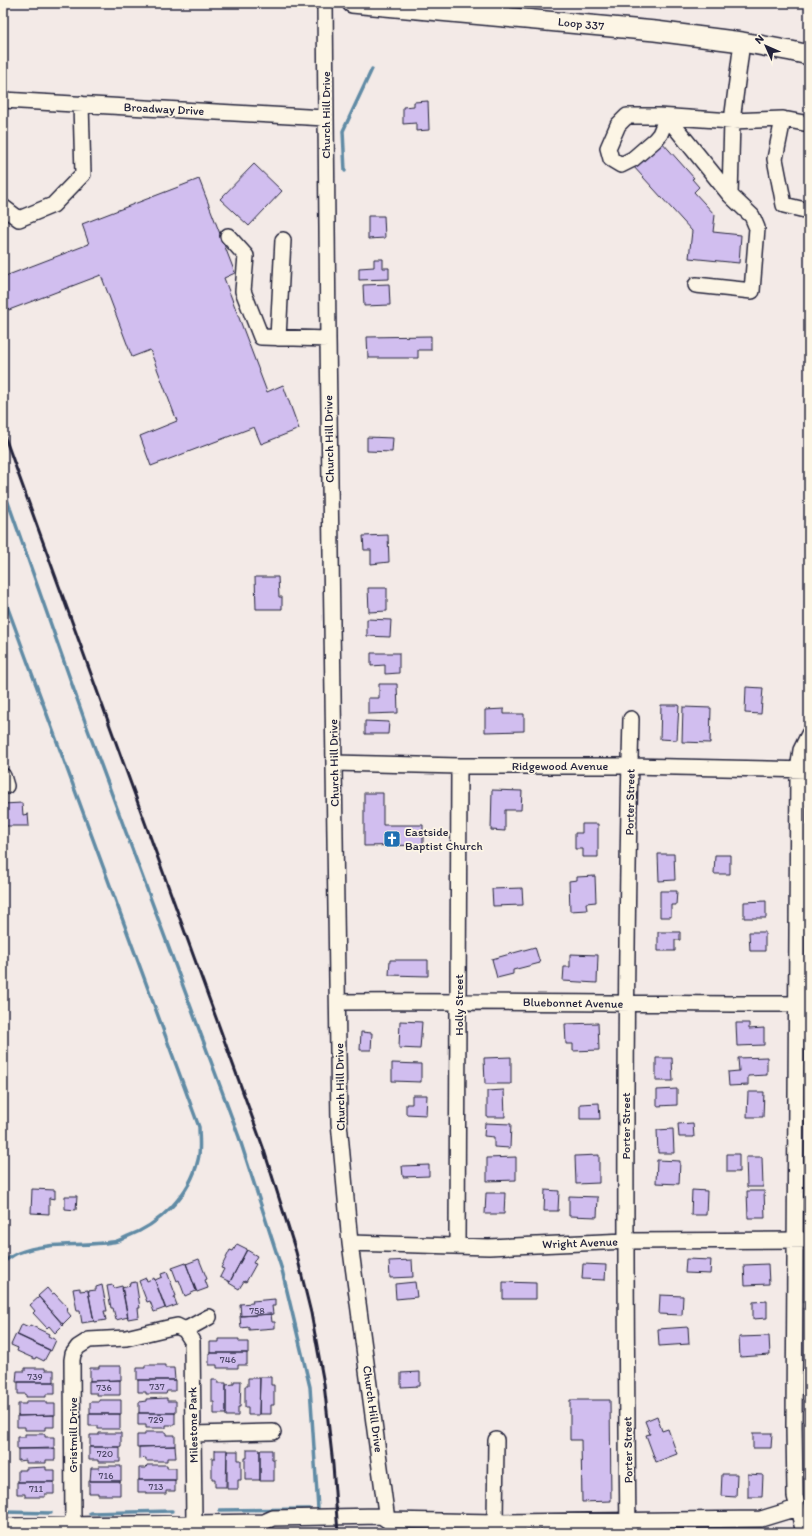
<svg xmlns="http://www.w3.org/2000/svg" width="812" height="1536" viewBox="0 0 812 1536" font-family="Itim,sans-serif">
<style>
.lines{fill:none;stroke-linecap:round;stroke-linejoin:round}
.stream{stroke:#618ba5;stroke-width:3.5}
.building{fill:#d1beef;stroke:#22223b}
.minor-casing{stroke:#22223b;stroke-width:18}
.major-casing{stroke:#22223b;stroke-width:22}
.minor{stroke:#fcf5e5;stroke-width:15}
.major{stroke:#fcf5e5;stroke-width:19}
.rail{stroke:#22223b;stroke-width:3}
.labels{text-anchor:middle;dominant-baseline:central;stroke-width:3.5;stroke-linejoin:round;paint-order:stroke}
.number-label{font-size:10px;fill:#4e4968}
.street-label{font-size:12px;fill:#22223b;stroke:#fcf5e5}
.poi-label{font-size:12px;fill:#22223b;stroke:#fcf5e5;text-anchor:start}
</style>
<rect width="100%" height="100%" fill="#f3eae7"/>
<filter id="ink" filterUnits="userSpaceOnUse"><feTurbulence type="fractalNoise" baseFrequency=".025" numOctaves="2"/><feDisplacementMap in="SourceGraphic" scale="8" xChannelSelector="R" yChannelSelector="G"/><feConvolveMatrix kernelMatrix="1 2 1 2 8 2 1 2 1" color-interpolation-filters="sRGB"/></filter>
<g filter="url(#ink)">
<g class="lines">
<!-- stream -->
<path class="stream" d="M345,171l-2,-40 29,-62
M3,488l85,242 151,407 43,133 28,117 8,122
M3,595l196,532c0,11 2,22 -1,33 -8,35 -39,65 -72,77 -4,2 -9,5 -14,5 -30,5 -65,-1 -94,11 -5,2 -10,6 -15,9
M220,1510l89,-1
M3,1512l48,1
M90,1513l82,-2"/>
</g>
<!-- building -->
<path class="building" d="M428,101l1,29 -13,1v-8l-13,1v-17l11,-1v-4z
M661,141l33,37 -2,1 7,8 -5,5 21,23 -2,17 28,3 -2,28 -50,-5 3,-27 -59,-65z
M254,164l28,27 -33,35 -29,-27z
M199,179l36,94 -11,5 43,114 16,-7 16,44 -38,15 -7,-17 -103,39 -11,-30 37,-15 -27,-71 -18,7 -31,-82 -92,35 -6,-15v-18l86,-33 -7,-20z
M368,216h16l1,22 -17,1z
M374,259h9v9h6v11l-30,1v-12l15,-1z
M389,284l1,21 -26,1 -1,-21z
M431,336v14h-13v8h-50l-1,-21z
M367,437l26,1 -1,14 -25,-1z
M388,535l1,27 -18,2v-14h-7l-1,-14z
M255,577h23l1,20h3v12h-26z
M368,588h19v23l-18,1z
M367,619l24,1 -1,17 -23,-1z
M371,653h28v20l-14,1v-9l-14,1z
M379,684h18l1,29 -30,1v-16h11z
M746,687l17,1 -2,26 -16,-1z
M661,705h18l-2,35 -17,-1z
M683,707l28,1 -1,35 -28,-1z
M504,709v5h20v17l-39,1v-22z
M365,721l24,1 -1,12h-23z
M492,790l30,1 -1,19h-16v21l-14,-1z
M364,793h19v32h40v20l-59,1z
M22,803l1,12 5,-1 1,12h-26v-22z
M582,824h16v33h-15v-8h-8v-16h7z
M658,854h16l1,26 -16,1z
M715,855h15v19h-16z
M595,876l1,26 -10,1 1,7 -17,1 -1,-30 8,-1v-3z
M522,888l1,17 -30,1 -1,-17z
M660,891h17l-1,14h-5v12h-11z
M766,901v17h-22v-16z
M658,932h22v8h-5v11h-17z
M749,932h16v19h-15z
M535,947l5,16 -27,7v4l-16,4 -5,-19z
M570,954l28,1 -1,28 -34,-2 1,-14h6z
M390,960h38v16l-39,-1z
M400,1021l22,1 -2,27 -21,-1z
M598,1023l1,27 -26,1v-7h-7l-1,-20z
M736,1023h13v6l15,-1v17l-27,1z
M361,1032l11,1 -1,17h-11z
M511,1057v27h-26l-1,-26z
M767,1057v18l-19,1v9l-19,1 -1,-14 11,-1 -1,-13z
M656,1058h16l1,23h-17z
M392,1063l29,1v18l-29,-1z
M677,1089v16l-20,1v-16z
M504,1090l1,27h-18v-26z
M748,1092h16l-1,25h-16z
M412,1095h15l-1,20 -20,-1v-10h6z
M599,1103l1,16h-20v-15z
M485,1123l26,1 -1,24 -16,-1v-10l-10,-1z
M693,1123l1,14h-15l-1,-13z
M673,1129l1,24h-16l-1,-23z
M727,1154h12v18h-12z
M599,1155v28l-23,1 -1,-28z
M516,1157v23l-29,1v-23z
M746,1157h16l1,30h-16z
M657,1160l23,1 -1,23 -23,-1z
M429,1165v11l-26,1 -1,-11z
M32,1189l23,1v9l-6,-1v16l-18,-1z
M545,1190l14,1 -1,20h-14z
M692,1190l15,1 -1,24h-15z
M747,1191h17l1,27h-17z
M486,1193h19l-1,21h-19z
M65,1196h12l-1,14 -11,-1z
M569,1196l29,1 -1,20 -28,-1z
M237,1244l10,5 -17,33 -10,-5 4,-8 -3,-1 9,-18 3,1z
M247,1250l10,6 -4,7 3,1 -10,18 -2,-1 -5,8 -10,-6z
M199,1259l8,20 -2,1 3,8 -11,4 -11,-28z
M686,1259l25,1 -1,14 -25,-1z
M412,1260l1,17 -23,1 -1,-17z
M186,1263l10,28 -11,5 -6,-16 -2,1 -5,-13z
M583,1264l23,1 -1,15 -23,-1z
M768,1264l1,20 -24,1 -1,-20z
M167,1272l9,24 -2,1 3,8 -11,4 -11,-29 7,-3 -1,-3z
M146,1278l1,3 7,-3 11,30 -11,4 -4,-11 -3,1 -8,-21z
M136,1282l4,26h-2l1,9 -11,2 -6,-31 8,-2 -1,-3z
M415,1282l2,15 -21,2 -1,-15z
M503,1282l33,1v16h-33z
M102,1285l5,26h-3l2,9 -12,2 -6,-31 8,-1v-3z
M113,1285l1,3 8,-2 6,31 -12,3 -3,-12h-2l-4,-22z
M47,1288l5,6 2,-1 14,15 -2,2 5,6 -8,8 -25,-28z
M80,1288v3l8,-1 6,31 -12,2 -2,-12h-3l-4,-22z
M660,1295l23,1 -1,19 -23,-1z
M39,1297l24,28 -8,8 -6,-7 -2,2 -14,-15 2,-2 -5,-6z
M275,1299v7h-3l1,8 -32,2 -1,-12 13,-1 -1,-2z
M767,1301v17l-14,1v-17z
M271,1314l1,8h3v6l-26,2v-3l-8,1 -1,-12z
M22,1324l7,3 1,-2 19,9 -1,2 8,4 -5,11 -34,-16z
M688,1327l1,17 -30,2 -1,-17z
M16,1334l34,16 -6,11 -8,-4 -1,2 -18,-8 1,-3 -7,-3z
M769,1336l1,19 -30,2 -1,-20z
M219,1339h20v3h9v11h-38v-11h9z
M209,1353h38v12h-9v3h-21v-3h-8z
M145,1365h20v3h9l1,12h-38v-12h8z
M99,1366h22v14l-31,1v-13h9z
M25,1368h20v2h9v12h-38l1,-11h8z
M420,1372v14l-19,1v-14z
M260,1377h11v8h3v20h-3v9h-12z
M248,1378h12l-1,37h-11v-8h-3v-21h3z
M120,1380v15h-23v-2h-8v-12z
M138,1380h37v11h-8l-1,3h-20v-2h-8z
M212,1380h6v3h8v31h-12v-12h-2z
M234,1381h7l-1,26h-2v9h-12v-31l8,-1z
M18,1382h37v12h-9v3h-20v-3h-8z
M167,1398v3h9v12h-37v-11l7,-1v-2z
M99,1400h22v14h-31v-12h9z
M570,1400h40l1,101 -29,1 -1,-62h-11z
M26,1401h20v3h9v11l-37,1v-12h8z
M138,1413h37v12h-9v3h-20v-3h-8z
M89,1414h31v15h-22v-3h-9z
M54,1415v12h-9v3h-20v-3h-8v-11z
M657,1416l5,15 6,-2 9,25 -21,8 -10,-27 4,-1 -5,-13z
M145,1432h21v3h9v11l-38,1v-12h8z
M99,1433h22v14h-31v-12h9z
M753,1433h19l-1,15h-18z
M25,1434h20v3h9v12h-37v-12h8z
M175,1446l1,12h-9v3h-21v-3l-7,1v-12z
M89,1447h31v15h-22v-2h-9z
M55,1448v12h-9v3h-20v-3l-8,1v-12z
M247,1449h13v31h-15v-22h2z
M215,1450h12l-1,37h-11v-8h-3v-21h3z
M260,1450h12v9h2v22h-14z
M227,1451h11v9h3v20h-3v9h-11z
M147,1465h20v3h9v12h-37v-12h7z
M99,1466h22v15h-31l1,-13h8z
M46,1467v3h9v12h-37v-12h8v-2z
M722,1474h15l-1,23 -15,-1z
M748,1474l15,1 -1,22h-14z
M138,1480h37v11h-9v3h-20v-2h-8z
M89,1481h31v14h-22v-2h-9z
M17,1482h37v12h-9v3h-20v-3h-8z"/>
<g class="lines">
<!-- minor casing -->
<g class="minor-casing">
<path id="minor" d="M325,3l3,336 11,783 11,121 37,277
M3,100l322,18
M783,119l26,5
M730,195l-63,-78 -7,17 -5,6 -22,19 -12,6 -10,-6 -3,-11 10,-23 9,-9h31l74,5 10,-79
M3,207l16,12 34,-14 30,-31 -2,-70
M228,236l18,20 -3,35 18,46 67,2
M696,285l56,6 5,-63 -5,-12 -22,-21 2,-74 51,-2 -8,40 9,46 25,6
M278,338l5,-98
M334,763l125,3h171l179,4
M3,776l3,10
M338,1002c157,-1 314,2 471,2
M350,1243l139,4 137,-6 183,-1
M457,1245l2,-479
M185,1330l7,11 2,182 -2,10
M193,1434l80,-2
M495,1522l1,-82
M73,1525l-1,-165 1,-6 5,-7 11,-7 37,-2 46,-11 5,-1 8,4 24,-13
M3,1526l261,-4 9,-4 108,-2 6,4 108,2 266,-3 36,-11
M628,1533c-3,-271 -4,-543 3,-814
M804,1533l-9,-37 -1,-70 4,-656 3,-20 8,-16"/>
</g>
<!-- major casing -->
<g class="major-casing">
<path id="major" d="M352,3l303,28 87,11 49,9 18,4"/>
</g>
<!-- minor -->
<use href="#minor" class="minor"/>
<!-- major -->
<use href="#major" class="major"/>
<!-- rail -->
<path class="rail" d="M3,432l260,715 33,105 15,61 13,71 9,81 5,68"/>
</g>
</g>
<!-- icons -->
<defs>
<g id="church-square" transform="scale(0.9)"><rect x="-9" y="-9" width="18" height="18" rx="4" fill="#1f6fb2" stroke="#fcf5e5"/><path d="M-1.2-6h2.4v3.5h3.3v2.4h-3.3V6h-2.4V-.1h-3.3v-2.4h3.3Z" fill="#fff"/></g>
</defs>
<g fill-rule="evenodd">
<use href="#church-square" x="392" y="839"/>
</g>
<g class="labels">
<!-- number labels -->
<g class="number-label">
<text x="257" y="1310">758</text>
<text x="228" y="1359">746</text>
<text x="35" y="1376">739</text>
<text x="157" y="1386">737</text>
<text x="104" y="1387">736</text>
<text x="156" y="1419">729</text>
<text x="105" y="1453">720</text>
<text x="106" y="1475">716</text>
<text x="156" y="1486">713</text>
<text x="36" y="1488">711</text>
</g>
<!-- street labels -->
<g class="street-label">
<text transform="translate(581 24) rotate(6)">Loop 337</text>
<text transform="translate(164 109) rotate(3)">Broadway Drive</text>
<text transform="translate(326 115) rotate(-90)">Church Hill Drive</text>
<text transform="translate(329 439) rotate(-91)">Church Hill Drive</text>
<text transform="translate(334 763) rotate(-91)">Church Hill Drive</text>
<text x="560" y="766">Ridgewood Avenue</text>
<text transform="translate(630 802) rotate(-89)">Porter Street</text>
<text transform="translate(573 1003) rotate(1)">Bluebonnet Avenue</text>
<text transform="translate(459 1005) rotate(-90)">Holly Street</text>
<text transform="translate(340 1087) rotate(-91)">Church Hill Drive</text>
<text transform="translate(626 1126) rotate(-90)">Porter Street</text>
<text transform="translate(580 1243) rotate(-2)">Wright Avenue</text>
<text transform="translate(373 1409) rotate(82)">Church Hill Drive</text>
<text transform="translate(193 1425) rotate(-91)">Milestone Park</text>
<text transform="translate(73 1435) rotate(-90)">Gristmill Drive</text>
<text transform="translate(628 1450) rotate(-91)">Porter Street</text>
</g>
<!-- poi labels -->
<g class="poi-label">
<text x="405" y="832">Eastside<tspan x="405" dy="14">Baptist Church</tspan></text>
</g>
</g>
<!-- margin -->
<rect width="812" height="1536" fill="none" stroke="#fcf5e5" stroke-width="16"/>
<rect x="8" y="8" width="796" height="1520" fill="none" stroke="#22223b" stroke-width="1.5" filter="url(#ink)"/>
<!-- north arrow -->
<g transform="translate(766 46) rotate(315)" stroke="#fcf5e5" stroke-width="3" paint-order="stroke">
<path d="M0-3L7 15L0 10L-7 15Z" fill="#22223b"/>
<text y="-6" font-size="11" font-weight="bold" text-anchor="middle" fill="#22223b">N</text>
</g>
</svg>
